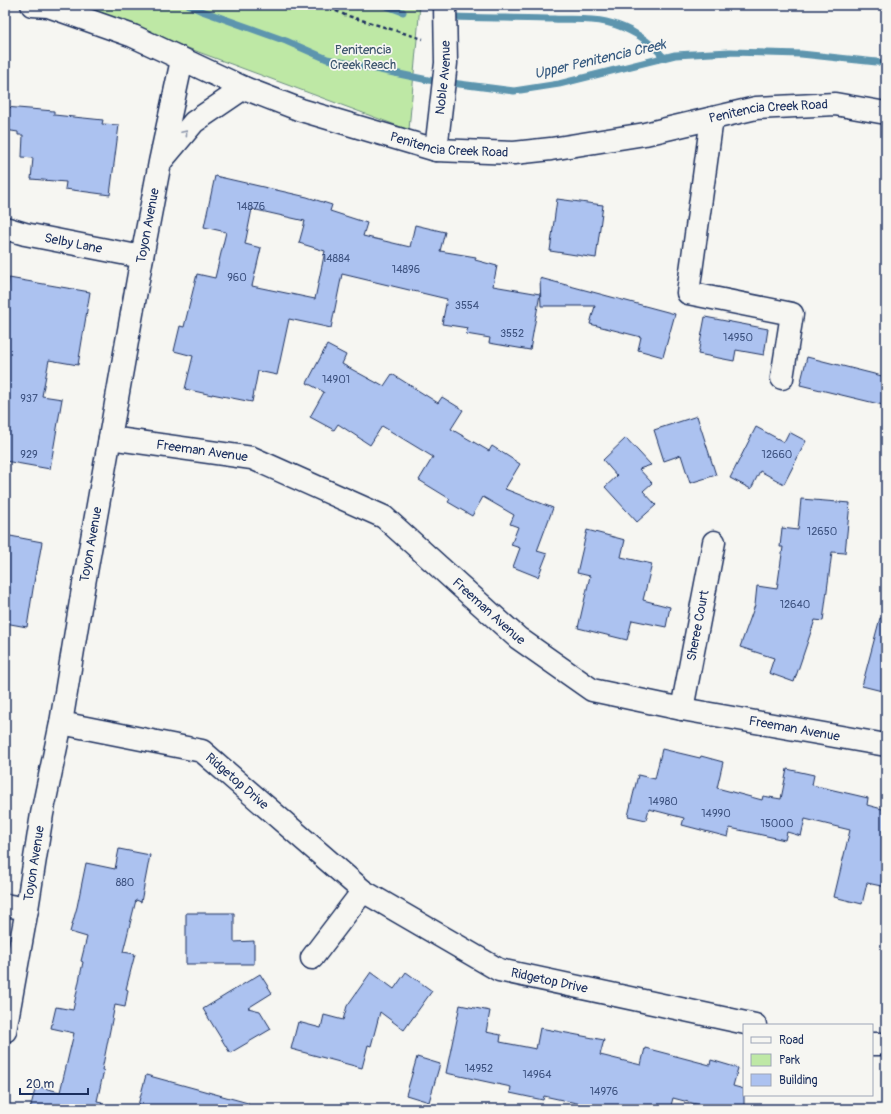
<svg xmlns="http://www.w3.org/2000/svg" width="891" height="1114" viewBox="0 0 891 1114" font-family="Pangolin,sans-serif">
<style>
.green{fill:#bee8a5;stroke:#6c8c82}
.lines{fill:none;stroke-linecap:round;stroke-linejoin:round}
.stream{stroke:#5d95ae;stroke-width:7}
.building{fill:#acc2f0;stroke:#1b2f5e;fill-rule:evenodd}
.minor-casing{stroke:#1b2f5e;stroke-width:25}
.path{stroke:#1b2f5e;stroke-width:2.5;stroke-dasharray:4 3;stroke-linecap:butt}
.minor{stroke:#f6f6f2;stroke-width:22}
.oneway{stroke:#8892a8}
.labels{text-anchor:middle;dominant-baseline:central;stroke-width:3.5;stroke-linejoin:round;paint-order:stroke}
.number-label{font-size:11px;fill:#3f5482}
.park-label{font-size:13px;fill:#3c546c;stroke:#f6f6f2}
.street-label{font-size:13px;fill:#1b2f5e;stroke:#f6f6f2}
.water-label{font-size:14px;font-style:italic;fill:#365a80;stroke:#f6f6f2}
</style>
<rect width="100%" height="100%" fill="#f6f6f2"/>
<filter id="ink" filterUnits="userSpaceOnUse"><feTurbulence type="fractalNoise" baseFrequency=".025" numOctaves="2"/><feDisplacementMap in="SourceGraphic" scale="8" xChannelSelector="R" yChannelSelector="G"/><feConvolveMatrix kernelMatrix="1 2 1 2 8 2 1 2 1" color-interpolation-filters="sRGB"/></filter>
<g filter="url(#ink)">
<!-- green -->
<path class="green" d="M83,5h337l-11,125 -224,-83z"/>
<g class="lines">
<!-- stream -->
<path class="stream" d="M189,5l13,6 84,30 41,18 101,21 86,11 45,-7 116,-29 55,-3 71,2 85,9
M384,5l19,7
M456,17c33,1 65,1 98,2 17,1 35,-1 52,3 22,5 44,18 58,36"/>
</g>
<!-- building -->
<path class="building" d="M5,107l49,4v4l49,5 -1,4 17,1 -9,70 -45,-6 1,-7 -35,-3 2,-21 -11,-1 1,-22h-5v-3l-13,-2z
M215,176l92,21 25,8 -2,6 37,12 -4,13 47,11 5,-22 30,7 -5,19 36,6 -1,3 22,6 -4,20 47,8 -10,56 -41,-7 1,-5 -24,-4 2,-6 -26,-4 5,-25 -105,-25 -11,54 -42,-9 -12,56 -19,-4 -6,31 -40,-8v1l-27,-6 8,-33 -19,-5 6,-25 4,1 13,-53 18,4 11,-46 -22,-5zM252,209l53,12 -6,22 26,8 -10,48 -63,-13 9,-38 -16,-4z
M557,199l46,6 -7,53 -46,-7z
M9,278l81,14 -12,73 -29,-5 -7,36 20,3 -12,70 -45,-8v-157z
M540,278l135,36 -12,43 -25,-7 3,-13 -51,-13 5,-18h-54z
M705,317l63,12 -4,26 -28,-5 -2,11 -36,-7z
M327,345l19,10 -4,9 35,19v-1l7,4 8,-12 46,29 4,-6 21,13 -12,19 38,22 3,-5 28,18 -15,25 48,19 -16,43 10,3 -9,23 -25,-10 7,-19 -9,-3 7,-18 -8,-3 4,-9 -31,-18 -11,19 -24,-14 2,-3 -31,-19 14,-23 -51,-31 -12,19 -32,-21 -4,6 -24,-13 14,-25 -17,-9z
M807,357l79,20v15l-3,13 -83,-20z
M697,416l19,59 -26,8 -9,-28 -17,6 -10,-31z
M756,427l28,15 5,-10 17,9 -22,43 -24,-13 -9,18 -21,-11z
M626,438l25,27 -12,4 13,14 -9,8 13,14 -19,17 -32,-35 12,-11 -14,-16z
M801,499l49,4 -5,50 -13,-1 -9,69 -8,-1 -21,62 -25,-9 5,-15 -34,-11 15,-42 2,-19 20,3 6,-42h-3l2,-19 16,2z
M587,530l38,10 -4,17 31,7 -9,36 27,7 -4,20 -34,-7 -5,20 -49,-12 12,-52 -13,-3z
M5,535l37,7 -5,28h-1l-9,57 -22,-4z
M880,618l6,1v73l-24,-6z
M662,749l38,9 1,-2 22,6 -6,26 45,12 1,-4 18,3 6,-30 27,6 -2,10 56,13 -1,7 19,5v77l-19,-4 -5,21 -28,-7 16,-67 -45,-11 -4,17 -14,-4 -2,8 -55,-12 -2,9 -46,-12 2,-7 -35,-9 -3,11 -18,-4 10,-41 17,4z
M119,849l31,6 -9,47 -5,-2 -13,52 12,2 -9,35 2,1 -3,17 -10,-2 -13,65h2l-7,31 5,1 -1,7h-71l6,-23 24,6 14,-59 -23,-5 5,-21 17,3 10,-48 -2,-1 6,-24 -17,-5 7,-25 9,-44 29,6z
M186,913h48v29l20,-1v23h-68z
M371,972l23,17 12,-17 26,19 -28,39 -24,-18 -9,34 -3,-1 -6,23 -71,-19 7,-27 23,6 3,-13 19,5 4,-14z
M260,974l12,19 -24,15 12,3 11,18 -41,24 -27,-44z
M460,1005l30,6 -4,21 15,3 -1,7 36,7 4,-21 64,12 -4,15 41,10 4,-17 65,17 1,-5 27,8 -5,18 11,3v20h-29l-42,-11 -3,11h-66l-60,-13 -1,4 -33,-7 1,-6 -65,-14z
M417,1057l23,7 -11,38 -23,-7z
M146,1075l102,28 -1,6h-110z"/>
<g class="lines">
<!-- minor casing -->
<g class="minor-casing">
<g id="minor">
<path id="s1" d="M32,5l16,1 85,30 111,52 57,22 135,40 78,3 37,-4 94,-15 111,-26 79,-4 51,9"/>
<path d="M712,118l-24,175 104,21 -10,64"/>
<path id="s2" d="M436,150l10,-87 -1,-58"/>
<path d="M162,160l32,-38 50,-34"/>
<path id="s3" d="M5,228l20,6 117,23"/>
<path id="s4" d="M110,438l142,20 132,59 134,121 74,52 90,19 204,36"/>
<path id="s5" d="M682,709l32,-167"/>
<path id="s6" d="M61,723l141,28 161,140 136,79 256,55"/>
<path d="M5,905l22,4"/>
<path d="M312,958l51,-67"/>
<path id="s7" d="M5,1031l22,-122 15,-95 19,-91 21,-128 60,-338 18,-95 22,-102"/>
<path d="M872,1044h14"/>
</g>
</g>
<!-- path -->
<path class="path" d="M323,5l22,10 78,24"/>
<!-- minor -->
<use href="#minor" class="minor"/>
</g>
<!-- one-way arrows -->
<defs><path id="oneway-chevron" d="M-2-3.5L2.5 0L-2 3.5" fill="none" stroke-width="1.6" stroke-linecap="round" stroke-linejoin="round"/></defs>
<use class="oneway" href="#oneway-chevron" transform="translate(185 133) rotate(-50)"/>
</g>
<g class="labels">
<!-- number labels -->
<g class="number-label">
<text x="251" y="206">14876</text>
<text x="336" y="258">14884</text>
<text x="406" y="269">14896</text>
<text x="237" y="277">960</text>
<text x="467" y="305">3554</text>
<text x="512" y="333">3552</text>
<text x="738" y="337">14950</text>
<text x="336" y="379">14901</text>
<text x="29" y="398">937</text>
<text x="29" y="454">929</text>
<text x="777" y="454">12660</text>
<text x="822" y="531">12650</text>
<text x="795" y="604">12640</text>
<text x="663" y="801">14980</text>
<text x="716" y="813">14990</text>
<text x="777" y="823">15000</text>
<text x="125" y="882">880</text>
<text x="479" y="1068">14952</text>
<text x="537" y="1074">14964</text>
<text x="604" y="1091">14976</text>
</g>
<!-- park labels -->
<g class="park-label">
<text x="363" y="50">Penitencia<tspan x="363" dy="15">Creek Reach</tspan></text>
</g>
<!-- street labels -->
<g class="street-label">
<text stroke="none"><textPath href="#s2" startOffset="73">Noble Avenue</textPath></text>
<text stroke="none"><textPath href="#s1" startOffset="767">Penitencia Creek Road</textPath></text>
<text stroke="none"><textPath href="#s1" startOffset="443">Penitencia Creek Road</textPath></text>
<text stroke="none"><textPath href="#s7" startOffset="818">Toyon Avenue</textPath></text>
<text stroke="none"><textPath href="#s3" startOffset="70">Selby Lane</textPath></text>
<text stroke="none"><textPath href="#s4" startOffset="93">Freeman Avenue</textPath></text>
<text stroke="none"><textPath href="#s7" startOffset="494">Toyon Avenue</textPath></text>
<text stroke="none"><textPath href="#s4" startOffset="429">Freeman Avenue</textPath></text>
<text stroke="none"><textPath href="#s5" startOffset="85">Sheree Court</textPath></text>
<text stroke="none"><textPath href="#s4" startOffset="765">Freeman Avenue</textPath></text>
<text stroke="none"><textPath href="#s6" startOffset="190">Ridgetop Drive</textPath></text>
<text stroke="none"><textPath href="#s7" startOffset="170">Toyon Avenue</textPath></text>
<text stroke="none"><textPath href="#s6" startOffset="566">Ridgetop Drive</textPath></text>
</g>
<!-- water labels -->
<g class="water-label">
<text transform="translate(600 59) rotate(-13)">Upper Penitencia Creek</text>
</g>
</g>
<!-- margin -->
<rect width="891" height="1114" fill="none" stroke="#f6f6f2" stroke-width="20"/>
<rect x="10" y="10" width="871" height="1094" fill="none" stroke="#1b2f5e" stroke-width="1.5" filter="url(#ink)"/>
<!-- legend -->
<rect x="743" y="1024" width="130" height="72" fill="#f6f6f2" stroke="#9ea6b7"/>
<rect x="751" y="1037" width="20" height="6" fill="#f6f6f2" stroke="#9ea6b7"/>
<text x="779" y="1044" font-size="12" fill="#1b2f5e">Road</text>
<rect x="751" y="1054" width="20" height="12" fill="#bee8a5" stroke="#9ea6b7"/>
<text x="779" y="1064" font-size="12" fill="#1b2f5e">Park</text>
<rect x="751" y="1074" width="20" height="12" fill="#acc2f0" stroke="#9ea6b7"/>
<text x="779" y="1084" font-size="12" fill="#1b2f5e">Building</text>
<!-- scale -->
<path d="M20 1088v6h68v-6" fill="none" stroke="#1b2f5e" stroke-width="2"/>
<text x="26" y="1088" font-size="12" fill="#1b2f5e" stroke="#f6f6f2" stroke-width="3" paint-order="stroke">20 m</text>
</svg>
